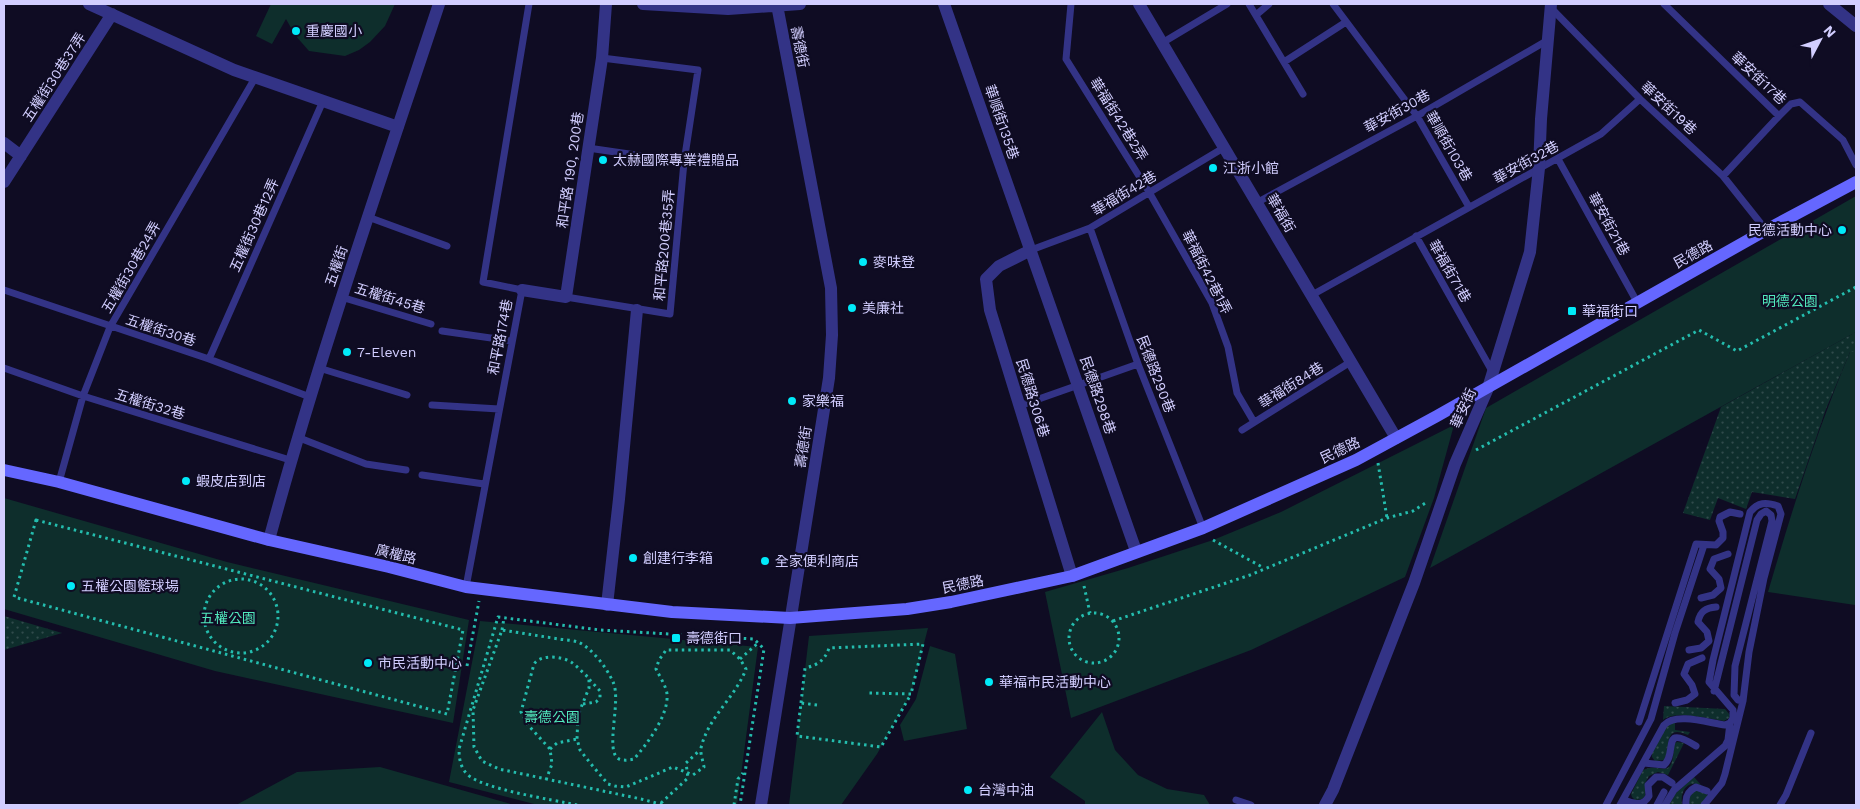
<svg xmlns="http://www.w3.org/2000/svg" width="1860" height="809" viewBox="0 0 1860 809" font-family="'Work Sans','Noto Sans TC',sans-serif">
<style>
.green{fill:#0e2e2c}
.garden{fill:url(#garden-dots)}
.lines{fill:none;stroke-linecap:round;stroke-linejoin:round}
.path{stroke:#24bdae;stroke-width:3;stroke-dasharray:2.5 4;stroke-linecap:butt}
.lane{stroke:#333386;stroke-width:7}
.street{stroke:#333386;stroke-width:12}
.secondary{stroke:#6567ff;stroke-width:12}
.poi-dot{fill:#00eaf9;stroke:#0f0c23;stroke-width:2}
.labels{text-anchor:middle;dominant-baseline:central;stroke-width:4.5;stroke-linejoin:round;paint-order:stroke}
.poi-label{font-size:14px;fill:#d2ceff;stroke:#0f0c23;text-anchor:start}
.street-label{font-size:14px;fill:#d2ceff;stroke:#0f0c23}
.park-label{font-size:14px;fill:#51e9bd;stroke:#0f0c23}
</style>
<defs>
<pattern id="garden-dots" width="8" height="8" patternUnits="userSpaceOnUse" patternTransform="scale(1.25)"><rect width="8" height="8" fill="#0e2e2c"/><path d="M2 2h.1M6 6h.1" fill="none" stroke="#304b4c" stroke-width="1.8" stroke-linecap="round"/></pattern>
</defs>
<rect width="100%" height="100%" fill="#0f0c23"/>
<!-- green -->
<path class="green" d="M271,4h124l-10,22 -15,16 -11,8 -14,6 -36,-5 -14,-16 -9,-16 -14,25 -16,-8z
M1856,196v136l-426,236 56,-160z
M1850,352h6l-1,253 -87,-13c24,-82 49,-162 82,-240z
M1454,425l-20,73 -29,79 -154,73 -180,68 -26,-126 83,-24 85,-28 68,-28z
M4,498l223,64 242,58 -16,103 -238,-52 -211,-62z
M480,621l278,26 -21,158h-199l-89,-23z
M928,628l-17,66 -34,60 -36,51h-52l20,-169z
M930,646l25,8 12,75 -63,12 -4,-16 16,-26z
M1102,712l13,38 23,25 29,14 37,6 6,10h-125v-4l-35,-24z
M380,767l134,38h-278l61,-33z"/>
<!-- garden -->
<path class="garden" d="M1856,332v20h-6l-24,57 -31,90 -43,-7 -6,17 -28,-11 -8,22 -27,-7 38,-106z
M4,616l58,17 -58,17z
M1664,706l61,3 5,6 -1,3 -5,3c-15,-2 -49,-11 -61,-1z
M1675,722v8l15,2 -2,3c-26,-12 -16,14 -24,25l-9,1 -3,-4v-4l15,-28z
M1677,742l7,1 -16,32 -10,-3 -9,4 -4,7v13l-3,3 -7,1 -3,-3 -1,-3 12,-24c18,-9 30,14 31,-26z
M1694,777l7,8c-15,-5 -21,7 -19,20h-13l7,-12z
M1696,791h6l6,4 -1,2 -7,8h-11c0,-6 1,-12 7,-14z"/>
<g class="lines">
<!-- path -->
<path class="path" d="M1476,450l223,-120 38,21 119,-64
M1378,463l9,55
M36,520l427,110 -16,84 -433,-117z
M1213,540l51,28
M204 616a37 37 0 1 1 74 0a37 37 0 1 1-74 0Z
M1084,586l6,27
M1069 638a25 25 0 1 1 50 0a25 25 0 1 1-50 0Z
M1113,621l137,-46 137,-57 26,-7 14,-9
M502,630l2,-12
M740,659l18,-16
M467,666l12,-65
M801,703l4,-35c13,-3 20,-8 24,-20l94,-4 -12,50
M583,704l13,-2 4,-4v-7l-11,-12
M817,705l-16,-2 -4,33 84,11 30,-53 -43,-1
M550,749l7,-6 20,-4
M546,780l6,-16 -2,-15 -22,-24 -7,-13 13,-48c7,-10 27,-8 37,-2 6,4 12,11 18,16v10l-11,27 -1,24 3,11 11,14 17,20 7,2 11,1 47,-20 20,8 11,-8c-1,-6 -4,-14 -3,-19 7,-31 34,-50 45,-79l-6,-10 -10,-9h-64l-7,10 -3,9c4,8 10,17 11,25 2,21 -20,50 -33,65 -5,1 -10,2 -15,0 -15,-7 3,-59 -6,-77 -6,-14 -21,-34 -35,-40 -6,-2 -14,-2 -19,-3 -19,-3 -38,-6 -57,-9l-29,80 1,37 8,14 17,8 142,30 23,6
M661,803l27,-25 -2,-15 14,-13
M577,805c-23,-5 -96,-16 -110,-31 -7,-7 -8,-17 -8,-25l39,-132 102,13 154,9 10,10 -24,156
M734,805l4,-26 5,-6"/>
<!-- lane -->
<path class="lane" d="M1071,4l-5,55 83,133 63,111 16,44 9,46 17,29
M1249,4l54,90
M1333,4l84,112 52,91
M1664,4l115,112 12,-12 9,-2 43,38 13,25
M1551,8l89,91 83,77 43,54
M1256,15l13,-11
M1162,43l65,-39
M602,58l96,12 -14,92
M1284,62l62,-40
M1558,159l79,143
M1723,176l56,-60
M1258,202l159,-86 131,-76
M368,217l79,29
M1090,228l48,136 65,164
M1416,236l76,135
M1031,250l59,-22 135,-81
M4,290l205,69 101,38
M1312,295l289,-161 39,-35
M341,297l90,27
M566,297l104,17 14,-152 -96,-14
M442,331l70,10
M209,359l114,-258
M4,368l79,28 207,64
M319,368l88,27
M432,405l67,4
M1019,406l119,-42
M1242,430l110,-69
M297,437l69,27 40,6
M422,475l62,9
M59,482l24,-86 27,-69 145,-249
M466,587l56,-297 -39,-8 46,-278
M1701,598l12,-3 8,-7 -2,-9 -9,-10 4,-10 14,-5
M1689,650l12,-2 8,-7 -2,-9 -9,-10c2,-11 8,-14 18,-15
M1714,691l43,-171 4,-6 5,-3 5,4 1,6 -37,145 -1,29 4,5 5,1
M1675,703l12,-3 8,-6 -3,-9 -8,-11 4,-10 14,-6
M1639,722l57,-178 20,1 7,-7v-6l-4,-11 1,-4 10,-5 10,2
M1644,763l20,2c14,-12 -4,-42 32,-19
M1236,800l15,5
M1623,800c11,3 19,8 26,-4l-1,-11 8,-8h7l9,6
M1606,805l45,-86 24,-86 29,-88
M1620,805l44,-80c12,-13 45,-2 61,0l5,-2 3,-5v-8l-24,-28 4,-22 37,-148c8,-10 16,-10 28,-6l3,8 -17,64 -15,74 -6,49 -18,73 -3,9 -18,22
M1657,805l7,-13
M1665,805l9,-15 51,-44 3,-6 2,-17
M1686,805c-1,-9 2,-14 10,-18l11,4
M1780,805l6,-10 25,-62"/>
<!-- street -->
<path class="street" d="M89,4l145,66 164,57
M643,4l85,5 72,-5
M944,4l192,547
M1139,4l257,434
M1829,4l27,22
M4,143l17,13
M4,182l108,-168
M1031,250l-32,16 -13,13 4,31 82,266
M522,290l44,7 36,-239 4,-54
M269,540c49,-181 111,-358 170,-536
M607,605l12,-106 18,-189
M761,805l68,-427 3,-43 -1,-47 -54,-283
M1325,805l8,-15 81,-207 41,-119 33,-76 42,-136 9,-84 2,-49 10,-115"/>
<!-- secondary -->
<path class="secondary" d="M4,470l55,12 210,58 120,27 77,20 206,25 118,6 117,-9 44,-7 121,-26 131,-48 153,-68 81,-44 329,-186 90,-48"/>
</g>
<!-- markers -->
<g class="poi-dot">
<circle cx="296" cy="31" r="5"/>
<circle cx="603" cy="160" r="5"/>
<circle cx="1213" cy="168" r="5"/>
<circle cx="1842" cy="230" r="5"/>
<circle cx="863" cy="262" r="5"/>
<circle cx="852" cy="308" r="5"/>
<rect x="1567" y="306" width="10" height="10" rx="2.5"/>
<circle cx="347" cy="352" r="5"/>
<circle cx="792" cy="401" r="5"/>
<circle cx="186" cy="481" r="5"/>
<circle cx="633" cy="558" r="5"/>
<circle cx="765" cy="561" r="5"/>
<circle cx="71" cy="586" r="5"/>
<rect x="671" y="633" width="10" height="10" rx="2.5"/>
<circle cx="368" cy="663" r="5"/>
<circle cx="989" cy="682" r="5"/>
<circle cx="968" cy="790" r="5"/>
</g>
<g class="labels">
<!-- poi labels -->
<g class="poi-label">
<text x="306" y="31">重慶國小</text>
<text x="613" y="160">太赫國際專業禮贈品</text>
<text x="1223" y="168">江浙小館</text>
<text x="1832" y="230" text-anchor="end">民德活動中心</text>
<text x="873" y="262">麥味登</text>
<text x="862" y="308">美廉社</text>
<text x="1582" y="311">華福街口</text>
<text x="357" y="352">7-Eleven</text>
<text x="802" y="401">家樂福</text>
<text x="196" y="481">蝦皮店到店</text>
<text x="643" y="558">創建行李箱</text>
<text x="775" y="561">全家便利商店</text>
<text x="81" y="586">五權公園籃球場</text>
<text x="686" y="638">壽德街口</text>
<text x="378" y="663">市民活動中心</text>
<text x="999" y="682">華福市民活動中心</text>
<text x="978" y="790">台灣中油</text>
</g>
<!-- street labels -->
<g class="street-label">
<text transform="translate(800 47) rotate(79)">壽德街</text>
<text transform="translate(54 77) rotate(-57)">五權街30巷37弄</text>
<text transform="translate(1759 78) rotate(43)">華安街17巷</text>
<text transform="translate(1669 108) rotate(43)">華安街19巷</text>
<text transform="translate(1397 111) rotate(-29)">華安街30巷</text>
<text transform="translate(1119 119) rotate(58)">華福街42巷2弄</text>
<text transform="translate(1002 122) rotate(71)">華順街135巷</text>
<text transform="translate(1449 146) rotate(60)">華順街103巷</text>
<text transform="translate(1526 162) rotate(-29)">華安街32巷</text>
<text transform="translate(570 170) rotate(-82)">和平路 190, 200巷</text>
<text transform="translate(1124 193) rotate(-31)">華福街42巷</text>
<text transform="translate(1281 213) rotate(60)">華福街</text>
<text transform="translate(1609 224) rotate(61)">華安街21巷</text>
<text transform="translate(254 225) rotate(-66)">五權街30巷12弄</text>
<text transform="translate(664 245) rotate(-85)">和平路200巷35弄</text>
<text transform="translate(1693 254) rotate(-29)">民德路</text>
<text transform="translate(336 266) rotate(-71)">五權街</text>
<text transform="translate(131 267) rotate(-60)">五權街30巷24弄</text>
<text transform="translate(1450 271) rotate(60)">華福街71巷</text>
<text transform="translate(1207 272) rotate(63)">華福街42巷1弄</text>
<text transform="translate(390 298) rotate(17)">五權街45巷</text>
<text transform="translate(161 330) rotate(18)">五權街30巷</text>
<text transform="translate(500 337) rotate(-79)">和平路174巷</text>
<text transform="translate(1156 374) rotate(69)">民德路290巷</text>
<text transform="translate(1291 385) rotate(-32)">華福街84巷</text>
<text transform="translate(1098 395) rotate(71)">民德路298巷</text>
<text transform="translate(1033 398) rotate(73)">民德路306巷</text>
<text transform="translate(150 404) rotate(17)">五權街32巷</text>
<text transform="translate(1463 408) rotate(-66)">華安街</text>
<text transform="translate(803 447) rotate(-81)">壽德街</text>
<text transform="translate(1340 450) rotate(-25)">民德路</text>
<text transform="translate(396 554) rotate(14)">廣權路</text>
<text transform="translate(963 584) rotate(-11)">民德路</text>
</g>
<!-- park labels -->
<g class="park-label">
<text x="1790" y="301">明德公園</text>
<text x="228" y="618">五權公園</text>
<text x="552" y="717">壽德公園</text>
</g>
</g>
<!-- border -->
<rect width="1860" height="809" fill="none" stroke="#d2ceff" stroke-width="10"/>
<!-- north arrow -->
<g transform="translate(1820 40) rotate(49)" stroke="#0f0c23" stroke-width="4" paint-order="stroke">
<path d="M0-4L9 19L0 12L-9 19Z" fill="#d2ceff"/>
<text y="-8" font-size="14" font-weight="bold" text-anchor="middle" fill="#d2ceff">N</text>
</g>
</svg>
